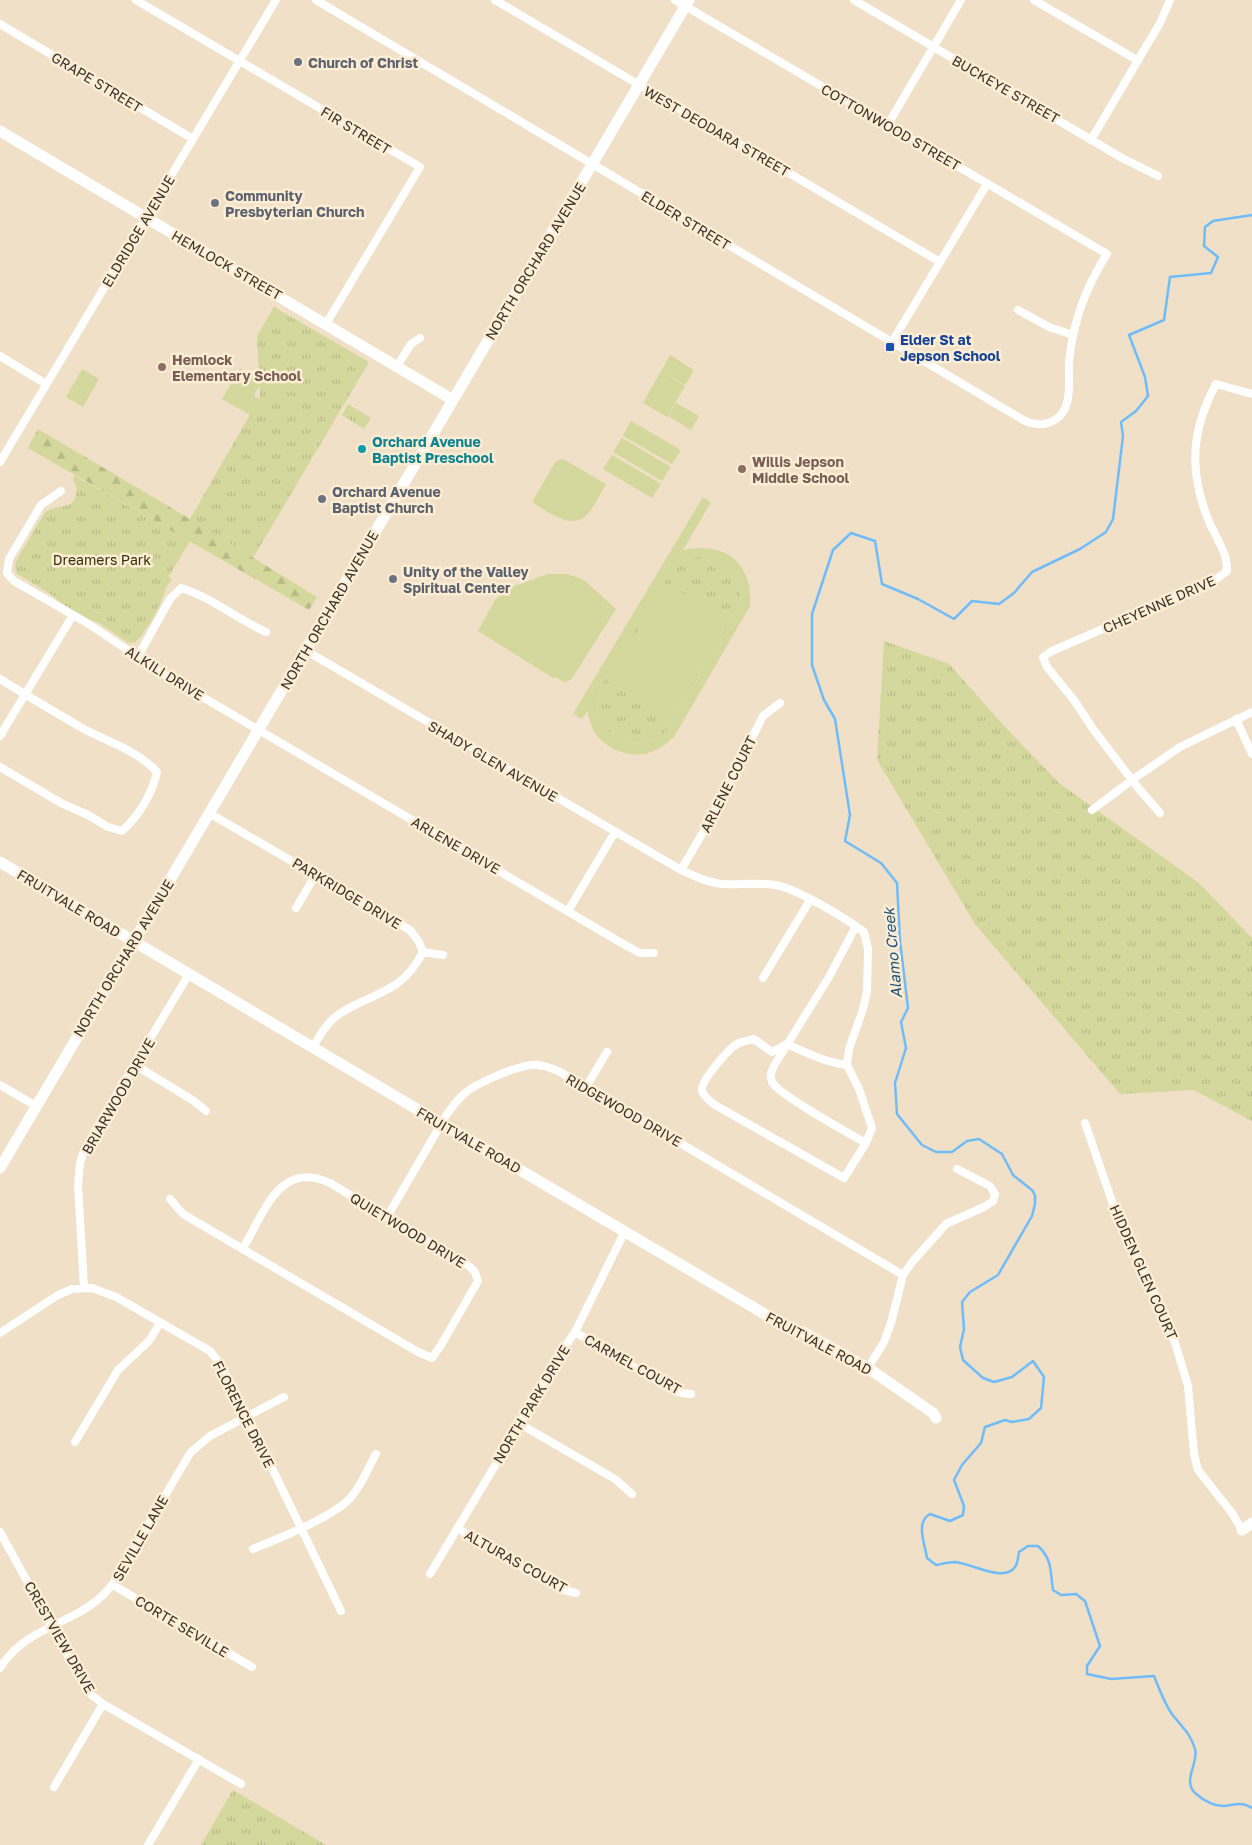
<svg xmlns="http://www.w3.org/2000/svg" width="1252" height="1845" viewBox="0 0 1252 1845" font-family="'Golos Text',sans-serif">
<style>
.grass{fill:url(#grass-tufts)}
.forest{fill:url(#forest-firs)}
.pitch{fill:#d5d89c;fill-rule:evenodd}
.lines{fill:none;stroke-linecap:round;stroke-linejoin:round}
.stream{stroke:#70bcfa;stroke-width:2.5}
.street{stroke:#fff;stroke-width:8}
.secondary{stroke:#fff;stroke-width:11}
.worship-dot{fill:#6b7280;stroke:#fdedd4;stroke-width:2}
.transit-dot{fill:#1a4fb4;stroke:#fdedd4;stroke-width:2}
.education-dot{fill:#8d6e63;stroke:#fdedd4;stroke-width:2}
.culture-dot{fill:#0f9aa8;stroke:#fdedd4;stroke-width:2}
.labels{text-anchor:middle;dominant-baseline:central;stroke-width:5;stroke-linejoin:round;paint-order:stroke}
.worship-label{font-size:14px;font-weight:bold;fill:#5b616d;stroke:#fdedd4;text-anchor:start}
.street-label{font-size:14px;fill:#39332a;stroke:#fdedd4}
.transit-label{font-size:14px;font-weight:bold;fill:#164399;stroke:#fdedd4;text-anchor:start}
.education-label{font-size:14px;font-weight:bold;fill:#785e54;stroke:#fdedd4;text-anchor:start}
.culture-label{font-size:14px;font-weight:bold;fill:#0d838f;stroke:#fdedd4;text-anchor:start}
.park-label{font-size:14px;fill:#323209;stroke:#fdedd4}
.water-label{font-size:15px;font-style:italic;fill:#1e547d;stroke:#fdedd4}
</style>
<defs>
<pattern id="grass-tufts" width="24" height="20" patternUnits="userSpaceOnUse" patternTransform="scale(1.25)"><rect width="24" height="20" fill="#d5d89c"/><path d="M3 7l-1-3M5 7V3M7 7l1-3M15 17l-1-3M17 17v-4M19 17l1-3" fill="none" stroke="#b8ba87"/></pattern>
<pattern id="forest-firs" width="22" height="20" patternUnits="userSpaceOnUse" patternTransform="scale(1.25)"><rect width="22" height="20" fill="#d5d89c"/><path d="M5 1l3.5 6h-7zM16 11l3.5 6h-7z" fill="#b8ba87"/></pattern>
</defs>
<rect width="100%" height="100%" fill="#efe0c7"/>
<!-- grass -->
<path class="grass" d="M274,307l95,55 -116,196 -63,-39 70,-122 -3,-61z
M348,404l23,14 -7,11 -22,-14z
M75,476l115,65 -21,35 3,4c-8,7 -7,13 -11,22 -4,10 -18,35 -27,41l-7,-1 -28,-19 -11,-4 -27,-16 -9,-8 -36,-22 -1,-6 1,-6 28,-47c9,-10 21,-4 30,-13l3,-13 -4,-8z
M703,556c26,5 43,26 36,53l-74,124c-7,3 -15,9 -22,10 -22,4 -43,-14 -46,-35 -1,-6 2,-13 3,-20l68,-113c9,-12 19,-18 35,-19z
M884,641l65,23 56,63 54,56 140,100 53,55v183l-58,-31 -74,4 -145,-170 -98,-164z
M233,1790l93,55h-125z"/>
<!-- forest -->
<path class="forest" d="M38,429l152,90 127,78 -8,13 -281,-162z"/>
<!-- pitch -->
<path class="pitch" d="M670,355l24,15 -9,15 -24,-14z
M240,368l22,13 -8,14 5,4 -9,16 -28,-16z
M82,369l17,10 -16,28 -17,-10z
M661,371l24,15 -18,31 -24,-14z
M676,403l23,13 -8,14 -23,-14z
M631,421l50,29 -9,14 -49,-28z
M622,438l49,29 -9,14 -49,-29z
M612,455l49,29 -9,14 -49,-29z
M563,459l43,25c-6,10 -11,21 -18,30 -15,18 -42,-3 -56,-12l24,-41z
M703,497l8,5 -28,48c41,-9 70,12 67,56l-76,131c-6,5 -12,10 -20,14 -20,9 -47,0 -59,-18 -4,-7 -6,-15 -8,-22l-5,8 -9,-5zM703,556c26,5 43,26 36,53l-74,124c-7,3 -15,9 -22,10 -22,4 -43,-14 -46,-35 -1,-6 2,-14 3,-20l72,-118 13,-10z
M548,574h19l17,6 32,29 -45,71 -7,2 -8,-5 -3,1 -75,-47 17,-31 14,-12z
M666,583l64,39 -59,99 -64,-39z"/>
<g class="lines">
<!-- stream -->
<path class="stream" d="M1252,215l-39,6 -8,6 -1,19 14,11 -7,16 -41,4 -6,43 -35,15 16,42 3,19 -12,15 -15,11 2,14 -10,83 -7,13 -26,17 -48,23 -18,21 -15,11 -27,-3 -18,18 -36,-20 -36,-15 -7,-43 -24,-8 -18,17 -21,64v51l12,35 11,19 15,96 -5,26 36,22 16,20 3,58 8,67 -7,14 5,26 -11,35 2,31 25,31 14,7h16l15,-11 12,-2 23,15 11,21 20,16 2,5v8l-3,12 -34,59 -28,17 -8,10 2,27 -4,18 3,13 20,18 11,4 18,-5 21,-16 11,16 -3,31 -12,11 -17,3 -7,-2 -20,7 -4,16 -19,22 -8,15 10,26 -1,9 -13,6 -20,-7c-15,8 -5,30 -3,44l9,7c6,-1 13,-3 19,-3 16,1 49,21 60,5 3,-4 3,-11 4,-15l9,-6h10c15,14 12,26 15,44l8,5 15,-1 9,7 15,45 -13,20v8l24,5 43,-3c5,12 10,27 18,38 9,12 19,20 23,35 4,14 -13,31 0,44 7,6 18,13 28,13 11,-1 19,-5 29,2"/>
<!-- street -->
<path class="street" d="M136,0l284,167 -94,157
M316,0l709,421c13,6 29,4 38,-9 9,-14 5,-34 6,-50 1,-8 2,-18 4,-26 6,-30 18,-57 34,-82l-432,-254
M495,0l445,262
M854,0l268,158 36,18
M1034,0l103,60
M0,24l193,115
M887,126l74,-126
M1091,140l69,-117 10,-23
M1018,310l31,17 24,8
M892,342l95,-158
M0,356l46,28
M397,366l14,-22 9,-6
M0,462l276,-462
M61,491l-20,14 -32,54 -2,14 7,8 73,42 78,52 460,270 15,8h14
M305,650l376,220c13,6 25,12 40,14 18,1 36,-2 54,1 21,3 72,34 89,47l4,17 -1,42 -4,18 -14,40 -2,16 12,24 13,39 -6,15c-16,-9 -87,-48 -94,-61 -3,-6 0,-12 3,-18l54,-87 27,-51
M137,658l33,-59 11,-11c30,9 56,31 85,44
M0,679c27,17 55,33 82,49 26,14 55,22 75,44 -5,22 -18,44 -35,59l-14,-4 -20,-12 -27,-12 -61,-36
M1236,719l16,35
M0,736l73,-121
M1092,810l40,-30 48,-33 72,-35
M209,813l201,117 9,12 4,10c-16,31 -33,37 -64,51 -9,5 -19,9 -26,16 -9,8 -14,18 -20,28
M1160,813l-21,-24 -46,-60 -19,-29 -27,-33 -4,-10 9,-6 163,-71 12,-9c1,-16 -10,-32 -17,-47 -21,-49 -20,-92 6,-140l36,10
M681,870l31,-53 51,-101 17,-13
M296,908l20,-34
M568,911l47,-79
M423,952l20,3
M763,978l47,-78
M135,1065l59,36 12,10
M847,1065c-22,-3 -40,-12 -60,-21l-15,8 -18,-13c-4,1 -10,2 -15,4 -9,4 -39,38 -37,48 2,6 8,10 13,14l129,73 22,-35
M0,1085l36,21
M586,1087l21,-35
M1085,1123l31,90 51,108 9,25 12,40 6,68 4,16 34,43 10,17
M170,1199l13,15 235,138 14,6 9,-13 37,-64 -3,-9 -6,-6 -139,-83c-51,-24 -66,31 -87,65
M387,1217l60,-103c5,-7 10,-14 17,-20 12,-11 58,-31 74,-29 9,1 15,4 22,7l343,203
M84,1287l-6,-102 2,-22 3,-10 20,-36 86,-143
M575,1332l94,56 12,5 10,1
M0,1333l58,-38 14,-6 20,-1 24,9 94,54 11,14 26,51 94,195
M868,1368l16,-26 7,-19 12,-48 10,-14 33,-37 38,-17 9,-6 2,-7 -5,-8 -33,-17
M520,1424l95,55 17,15
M75,1442l43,-72 31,-29 11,-18
M457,1528l94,56 13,6 12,3
M0,1532l88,160 15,12 138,80
M253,1549c24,-10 83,-33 98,-52 11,-12 17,-29 25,-43
M430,1574l90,-150 38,-67 17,-25 50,-101
M113,1585l139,82
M0,1668c24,-40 71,-43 102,-72 16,-15 25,-36 36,-54 18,-30 35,-61 53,-90l19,-16 74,-39
M54,1787l49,-83
M148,1845l51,-86"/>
<!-- secondary -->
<path class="secondary" d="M0,131l453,269
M0,862l442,262 348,205 13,3 65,36 65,45 3,5
M0,1168l689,-1168
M1242,1530l10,-7"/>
</g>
<!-- markers -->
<g class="worship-dot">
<circle cx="298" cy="62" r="5"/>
<circle cx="215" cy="203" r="5"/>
<circle cx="322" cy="499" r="5"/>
<circle cx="393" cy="579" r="5"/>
</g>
<rect class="transit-dot" x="885" y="342" width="10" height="10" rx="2.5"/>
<g class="education-dot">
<circle cx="162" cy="367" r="5"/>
<circle cx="742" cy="469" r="5"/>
</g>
<circle class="culture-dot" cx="362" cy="449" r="5"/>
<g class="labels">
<!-- worship labels -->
<g class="worship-label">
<text x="308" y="62">Church of Christ</text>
<text x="225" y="195">Community<tspan x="225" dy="16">Presbyterian Church</tspan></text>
<text x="332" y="491">Orchard Avenue<tspan x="332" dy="16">Baptist Church</tspan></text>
<text x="403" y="571">Unity of the Valley<tspan x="403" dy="16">Spiritual Center</tspan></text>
</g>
<!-- street labels -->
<g class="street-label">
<text transform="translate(97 82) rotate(31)">GRAPE STREET</text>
<text transform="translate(1006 89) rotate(30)">BUCKEYE STREET</text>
<text transform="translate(891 127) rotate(30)">COTTONWOOD STREET</text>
<text transform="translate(356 130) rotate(31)">FIR STREET</text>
<text transform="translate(717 131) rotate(30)">WEST DEODARA STREET</text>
<text transform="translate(686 220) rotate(31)">ELDER STREET</text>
<text transform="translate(138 231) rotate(-59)">ELDRIDGE AVENUE</text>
<text transform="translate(535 261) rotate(-59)">NORTH ORCHARD AVENUE</text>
<text transform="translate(227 265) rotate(30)">HEMLOCK STREET</text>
<text transform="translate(1159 604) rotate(-24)">CHEYENNE DRIVE</text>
<text transform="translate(329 610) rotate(-60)">NORTH ORCHARD AVENUE</text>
<text transform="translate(165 673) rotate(32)">ALKILI DRIVE</text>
<text transform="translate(493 761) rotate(30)">SHADY GLEN AVENUE</text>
<text transform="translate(728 784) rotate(-63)">ARLENE COURT</text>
<text transform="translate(456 845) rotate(30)">ARLENE DRIVE</text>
<text transform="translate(347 893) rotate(31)">PARKRIDGE DRIVE</text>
<text transform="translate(69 903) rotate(31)">FRUITVALE ROAD</text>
<text transform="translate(123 958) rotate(-59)">NORTH ORCHARD AVENUE</text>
<text transform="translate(118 1096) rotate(-60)">BRIARWOOD DRIVE</text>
<text transform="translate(624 1110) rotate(30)">RIDGEWOOD DRIVE</text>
<text transform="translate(469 1140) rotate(30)">FRUITVALE ROAD</text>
<text transform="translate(408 1230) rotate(31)">QUIETWOOD DRIVE</text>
<text transform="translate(1144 1272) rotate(66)">HIDDEN GLEN COURT</text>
<text transform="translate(819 1343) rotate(28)">FRUITVALE ROAD</text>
<text transform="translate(633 1364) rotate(29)">CARMEL COURT</text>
<text transform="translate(531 1404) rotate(-59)">NORTH PARK DRIVE</text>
<text transform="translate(244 1414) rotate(63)">FLORENCE DRIVE</text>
<text transform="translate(140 1538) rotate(-60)">SEVILLE LANE</text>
<text transform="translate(516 1561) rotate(29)">ALTURAS COURT</text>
<text transform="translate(182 1626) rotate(31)">CORTE SEVILLE</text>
<text transform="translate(60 1637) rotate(60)">CRESTVIEW DRIVE</text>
</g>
<!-- transit labels -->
<g class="transit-label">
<text x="900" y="339">Elder St at<tspan x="900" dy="16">Jepson School</tspan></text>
</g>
<!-- education labels -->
<g class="education-label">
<text x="172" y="359">Hemlock<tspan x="172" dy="16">Elementary School</tspan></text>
<text x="752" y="461">Willis Jepson<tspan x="752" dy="16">Middle School</tspan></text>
</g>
<!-- culture labels -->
<g class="culture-label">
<text x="372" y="441">Orchard Avenue<tspan x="372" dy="16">Baptist Preschool</tspan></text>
</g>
<!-- park labels -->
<g class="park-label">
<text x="102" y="559">Dreamers Park</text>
</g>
<!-- water labels -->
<g class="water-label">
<text transform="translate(892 953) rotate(-95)">Alamo Creek</text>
</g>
</g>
</svg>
